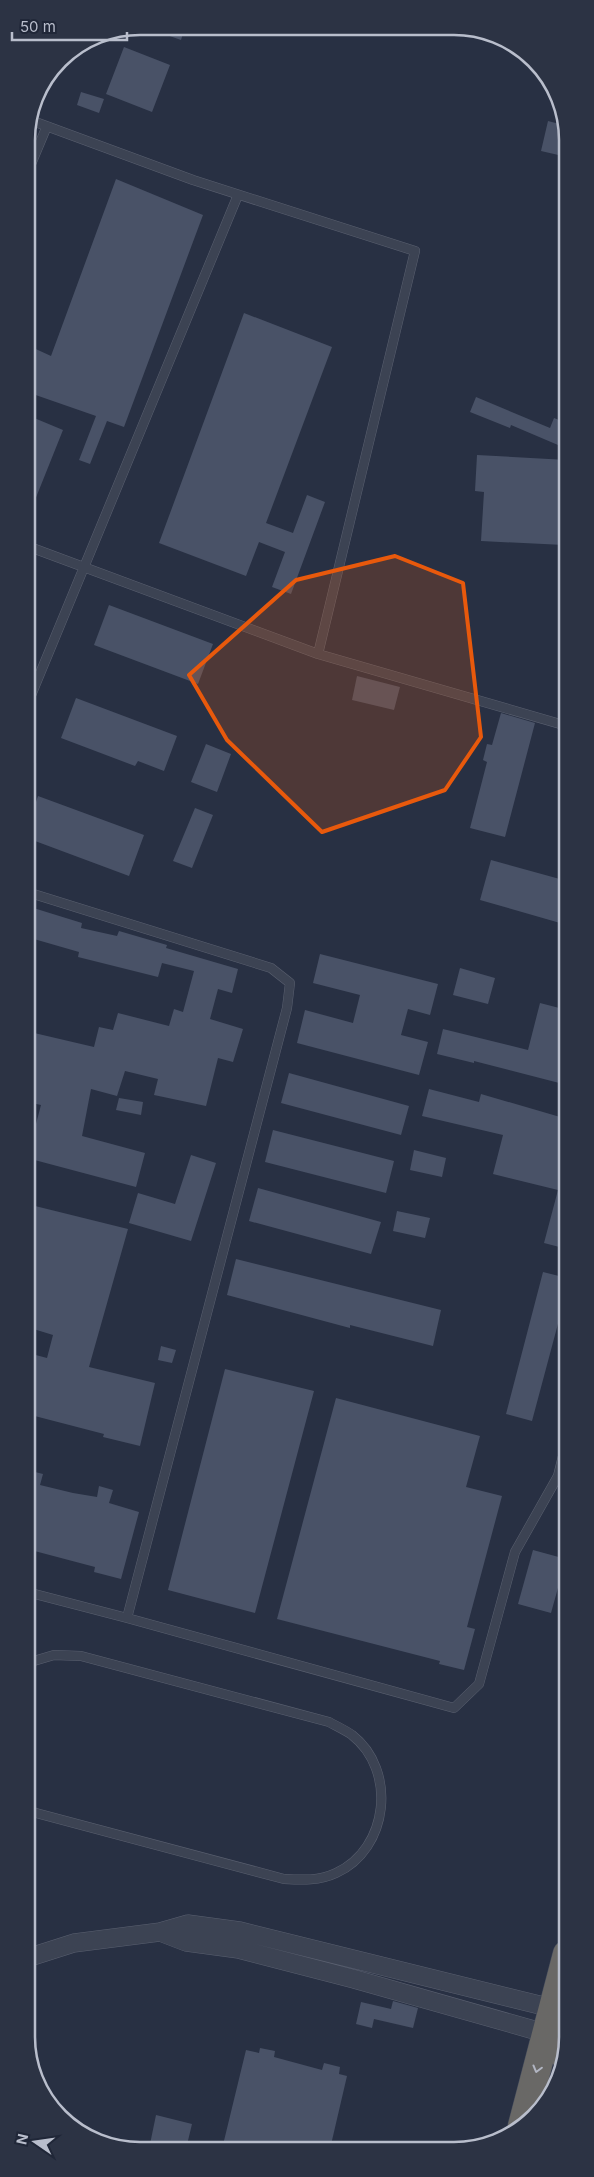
<svg xmlns="http://www.w3.org/2000/svg" width="594" height="2177" viewBox="0 0 594 2177" font-family="Inter,sans-serif">
<style>
.building{fill:#495267}
.lines{fill:none;stroke-linecap:round;stroke-linejoin:round}
.service-casing{stroke:#5a6070;stroke-width:10}
.minor-casing{stroke:#5a6070;stroke-width:19}
.trunk-casing{stroke:#464d5d;stroke-width:29}
.service{stroke:#3c4353;stroke-width:9}
.minor{stroke:#3c4353;stroke-width:18}
.trunk{stroke:#696866;stroke-width:28}
.oneway{stroke:#b1b5c2}
.marked{fill:#e8590c;fill-opacity:0.2;stroke:#e8590c;stroke-width:4;stroke-linejoin:round}
.rim{fill:none;stroke:#b9becc;stroke-width:2.5}
</style>
<rect width="100%" height="100%" fill="#283043"/>
<!-- building -->
<path class="building" d="M147,26h30l8,1 -4,13 -34,-12z
M124,47l46,18 -18,47 -46,-18z
M81,92l23,7 -5,14 -22,-8z
M548,121l19,5v31l-26,-6z
M116,179l87,36 -79,212 -17,-6 -17,43 -11,-4 17,-44 -69,-24v-47l24,11z
M244,313l88,34 -66,176 27,10 14,-38 18,7 -34,92 -19,-7 13,-35 -26,-10 -13,34 -87,-33z
M476,397l74,31 4,-10 13,5 -9,22 -47,-20 -1,3 -40,-16z
M27,415l36,15 -36,90z
M477,455l90,5v56l-3,29 -83,-4 3,-49 -9,-1z
M109,605l104,39 -15,40 -104,-39z
M357,676l43,11 -6,23 -42,-10z
M76,698l101,38 -13,35 -26,-10 -3,5 -74,-28z
M501,713l34,10 -30,114 -35,-9 17,-66 -4,-2 4,-16 5,1z
M206,744l25,10 -14,38 -26,-10z
M38,796l106,39 -15,41 -102,-38v-9z
M195,808l18,7 -21,53 -19,-7z
M491,860l76,21v44l-87,-25z
M27,906l55,17 -1,5 36,8 2,-5 48,14 -1,3 72,21 -6,24 -14,-4 -8,30 33,10 -10,33 -15,-4 -12,48 -52,-11 4,-16 -33,-8 -8,25 -26,-7 -9,47 63,17 -9,34 -109,-29 14,-53 -14,-3v-55l3,-15 64,15 5,-20 14,3 5,-17 51,13 5,-17 9,3 11,-41 -32,-8 -4,14 -80,-20 1,-5 -52,-15z
M320,954l118,30 -8,31 -22,-6 -7,26 27,7 -9,33 -122,-32 8,-33 48,13 7,-28 -47,-12z
M460,968l35,10 -7,26 -35,-9z
M540,1003l27,7v75l-93,-24v2l-37,-9 6,-25 85,21z
M289,1073l120,33 -8,29 -120,-32z
M429,1089l50,13 2,-8 86,25v130l-23,-6 14,-53 -65,-16 10,-39 -81,-19z
M119,1098l24,4 -2,13 -25,-5z
M273,1130l121,31 -8,32 -121,-31z
M414,1150l32,8 -4,19 -32,-7z
M191,1155l25,8 -25,78 -62,-18 9,-30 37,11z
M258,1188l123,34 -10,32 -122,-33z
M27,1204l101,25 -39,138 66,16 -15,63 -37,-9 1,-3 -77,-20v-43l5,-17 15,4 6,-23 -26,-8v-41l7,-22 -7,-2z
M397,1211l33,7 -5,20 -32,-7z
M236,1259l205,51 -8,36 -83,-21v3l-123,-33z
M543,1272l24,6v12l-35,131 -26,-7z
M161,1346l15,4 -4,13 -14,-3z
M225,1369l89,22 -59,222 -87,-23z
M336,1398l144,38 -14,51 36,9 -35,131 8,2 -11,41 -25,-6 1,-3 -163,-42z
M27,1470l16,4 -3,11 33,8 24,4 2,-11 14,4 -4,13 30,9 -18,67 -27,-7 1,-5 -68,-18z
M533,1550l33,9 -15,54 -33,-9z
M393,2001l25,7 -5,20 -39,-9 -2,9 -16,-4 5,-22 30,7z
M260,2048l15,3 -1,6 48,13 2,-7 16,4 -1,7 8,2 -17,73h-108l24,-99 13,3z
M156,2115l36,9 -6,25h-37z"/>
<g class="lines">
<!-- service casing -->
<g class="service-casing">
<path id="service" d="M30,120l163,60 222,71 -97,403
M26,176l21,-50
M27,546l291,108 249,72
M27,705l211,-510
M27,892l244,76 19,15 -3,25 -160,610 -100,-26
M127,1618l327,90 25,-24 36,-132 43,-76 9,-36
M27,1663l27,-8 27,1 248,66c7,4 16,8 23,13 45,35 37,114 -16,138 -17,8 -34,7 -52,6l-248,-66 -9,-4"/>
</g>
<!-- minor casing -->
<g class="minor-casing">
<path id="minor" d="M160,1932l26,10 52,7 116,30 201,57
M27,1958l47,-15 86,-11 28,-8 52,7 328,81"/>
</g>
<!-- trunk casing -->
<g class="trunk-casing">
<path id="trunk" d="M563,2054l5,-16
M522,2126l45,-172"/>
</g>
<!-- service -->
<use href="#service" class="service"/>
<!-- minor -->
<use href="#minor" class="minor"/>
<!-- trunk -->
<use href="#trunk" class="trunk"/>
</g>
<!-- one-way arrows -->
<defs><path id="oneway-chevron" d="M-2-3.5L2.5 0L-2 3.5" fill="none" stroke-width="1.6" stroke-linecap="round" stroke-linejoin="round" transform="scale(1.25)"/></defs>
<use class="oneway" href="#oneway-chevron" transform="translate(537 2069) rotate(105)"/>
<!-- marked area -->
<path class="marked" d="M395,556l68,27 18,154 -36,53 -123,42 -95,-92 -38,-65 107,-95z"/>
<!-- crop -->
<path d="M0 0H594V2177H0ZM140 35H454A105 105 0 0 1 559 140V2037A105 105 0 0 1 454 2142H140A105 105 0 0 1 35 2037V140A105 105 0 0 1 140 35Z" fill="#2c3344" fill-rule="evenodd"/>
<path class="rim" d="M140 35H454A105 105 0 0 1 559 140V2037A105 105 0 0 1 454 2142H140A105 105 0 0 1 35 2037V140A105 105 0 0 1 140 35Z"/>
<!-- north arrow -->
<g transform="translate(35 2142) rotate(283)" stroke="#202738" stroke-width="4" paint-order="stroke">
<path d="M0-4L9 19L0 12L-9 19Z" fill="#b9becc"/>
<text y="-8" font-size="14" font-weight="bold" text-anchor="middle" fill="#b9becc">N</text>
</g>
<!-- scale -->
<path d="M12 32v8h115v-8" fill="none" stroke="#b9becc" stroke-width="2.5"/>
<text x="20" y="32" font-size="15" fill="#b9becc" stroke="#202738" stroke-width="4" paint-order="stroke">50 m</text>
</svg>
